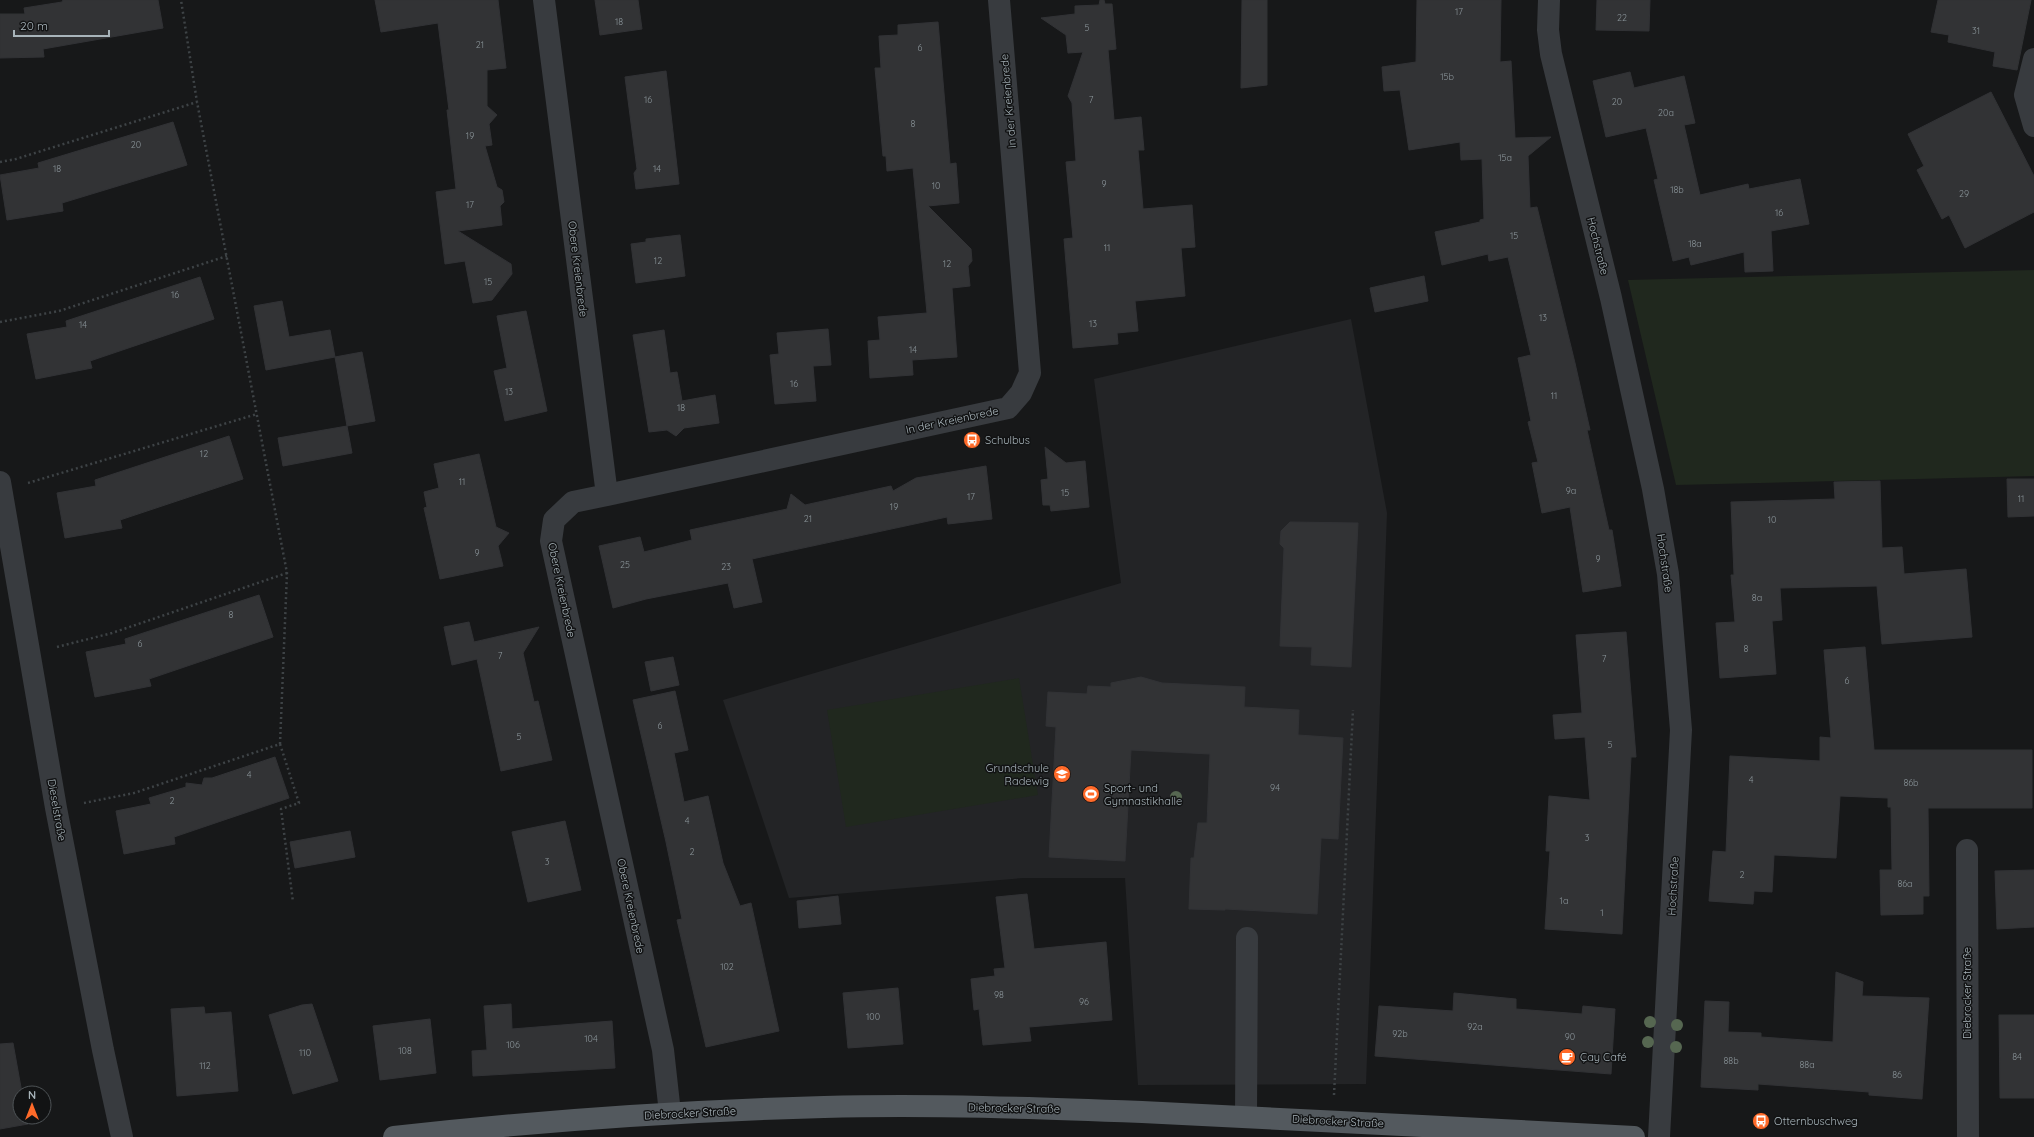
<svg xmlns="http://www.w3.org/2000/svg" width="2034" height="1137" viewBox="0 0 2034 1137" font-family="Quicksand,sans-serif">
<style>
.built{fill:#232426}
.green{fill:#20281e}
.building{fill:#323335;stroke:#313235}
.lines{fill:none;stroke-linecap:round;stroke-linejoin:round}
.path{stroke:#3e4346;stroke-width:2.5;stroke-dasharray:2 3;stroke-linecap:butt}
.minor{stroke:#383b3f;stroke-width:22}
.major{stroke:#53595e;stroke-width:22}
.tree{fill:#566751}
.labels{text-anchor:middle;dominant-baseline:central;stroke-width:3;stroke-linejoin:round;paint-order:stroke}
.number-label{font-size:9px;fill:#8a9499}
.street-label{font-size:11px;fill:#a8b4ba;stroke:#121314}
.poi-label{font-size:11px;fill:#a8b4ba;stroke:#121314;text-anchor:start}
</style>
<rect width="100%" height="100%" fill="#171819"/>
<!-- built -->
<path class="built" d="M1351,319l36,194 -21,571 -228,1 -13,-207h-102l-234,20 -66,-198 398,-117 -27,-204z"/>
<!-- green -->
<path class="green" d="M2034,270v206l-358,9 -48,-205z
M1019,678l19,117 -192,32 -19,-117z"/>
<!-- building -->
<path class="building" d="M63,0h95l5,28 -120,21 1,8 -44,1v-44h25l-1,-6 38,-6z
M375,0h123l8,68 -19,2v36l10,9 -8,9 3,21 -7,1 12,41 5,3 2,12 -4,4 2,19 -44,6 53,33 1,10 -20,26 -19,3 -8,-42 -20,3 -9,-72 20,-3 -9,-79h2l-11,-87 -57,9z
M595,0h43l4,29 -42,6z
M1100,0h4l1,4h7l4,45 -8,1 6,70 27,-3 3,33h-6l5,59 49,-4 3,42 -14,1 4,48 -50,5 3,30 -21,2 1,11 -45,4 -9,-109 9,-1 -7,-76 10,-1 -4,-58 -4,-7 15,-44 -15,1 -2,-18 -25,-17 34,-4v-8l24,-1z
M1242,0h25v85l-26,3z
M1417,0h84l-1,62 11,-1 4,77 36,-1 -23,19 2,52 7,-1 38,156 15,67h-3l22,100h3l9,56 -38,6 -13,-85 -28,6 -10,-50 6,-1 -10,-40 3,-1 -13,-63 13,-3 -23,-98 -19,4 -1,-7 -46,11 -7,-33 45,-10v-2l4,-1 -2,-60 -21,1 -1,-18 -51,8 -9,-60 -16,1 -2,-24 34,-5z
M1597,0h53l-1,31 -53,-1z
M1938,0h93l-14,70 -24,-4 2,-14 -47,-10 1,-7 -18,-3z
M938,22l12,142 6,-1 3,40 -31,3 43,43 1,12 -4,5 2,20 -18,2 5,69 -45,3 1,15 -43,3 -2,-37 12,-1 -2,-23 49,-4 -14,-145 -26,3 -1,-15h-3l-8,-88h6l-2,-32 19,-1v-10z
M666,71l13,113 -43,5 -2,-16 3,-4 -12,-92z
M1630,72l4,16 50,-12 11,47 -11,2 16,70 48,-11 1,5 51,-10 9,45 -38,7 2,40 -28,1 -1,-20 -53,13 -2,-8 -16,4 -19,-81 4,-1 -12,-51 -40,9 -13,-56z
M1991,92l43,84v36l-69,36 -16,-33 -7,4 -25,-49 7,-4 -16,-32z
M173,122l14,43 -125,38 1,8 -56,9 -7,-45 39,-7 -1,-5z
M680,235l5,41 -49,7 -5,-39 15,-2v-3z
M1424,276l4,25 -53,11 -5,-24z
M200,277l14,42 -124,42 2,7 -56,11 -9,-45 40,-7 -1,-6z
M282,301l7,36 41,-7 5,27 -69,13 -12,-64z
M526,311l21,100 -42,10 -11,-50 13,-3 -10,-52z
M828,329l3,36 -18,1 3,35 -41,3 -5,-49 9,-1 -2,-21z
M664,330l6,43 7,-1 5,29 33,-6 4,28 -35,5 -8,8 -9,-6 -18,2 -16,-97z
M362,352l13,69 -28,5 -12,-69z
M347,426l5,27 -69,13 -5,-28z
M229,436l14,43 -123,41 2,8 -57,10 -8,-45 39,-7 -1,-6z
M1045,447l21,16 19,-2 4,46 -38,4 -1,-6h-7l-2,-25 7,-1z
M479,454l17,73 13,6 -11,13 5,20 -63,13 -16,-71 3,-1 -3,-15 15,-4 -5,-24z
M986,466l6,53 -44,5 -1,-7 -195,42 10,43 -28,6 -6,-25 -82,16 -33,9 -14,-62 41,-9 4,15 48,-12 -2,-10 97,-21 4,-15 14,11 86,-19 2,5 23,-13z
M2007,479h27v37l-26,1z
M1880,481l2,67 20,-1 2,27 62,-5 6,68 -90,7 -5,-58 -97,2 2,32 -10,1 4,53 -56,4 -4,-55 19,-1 -4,-47h3l-3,-73 104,-3 -1,-17z
M1290,522l68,1 -7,144 -40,-2 1,-18 -32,-1 4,-98 -4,-4 1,-13z
M259,595l14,42 -124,42 2,7 -56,11 -9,-45 40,-8 -1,-5z
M469,622l5,20 65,-15 -16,26 11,49 4,-1 14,59 -51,11 -24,-112 -25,6 -8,-38z
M1626,632l10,125h-5l-9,177 -77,-5 5,-78h-4l3,-55 41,4 -5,-63 -30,2 -2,-24 29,-2 -6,-78z
M1865,647l9,103h158v58h-104l1,88h-6v18l-42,1 -1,-45h12l-1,-63h-3v-9l-48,-2 -4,62 -62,-3 -2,37 -18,-1 -1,13 -44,-3 4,-50 13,1 4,-96 90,5v-24l11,1 -7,-88z
M673,657l6,28 -28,6 -6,-29z
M1141,677l21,6 83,4 -1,20 55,3 -1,25 45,3 -5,101 -17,-1 -4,76 -92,-5v1l-36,-1 2,-51h3l4,-35h9l3,-69 -79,-4 -6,111 -76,-4 7,-130 -10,-1 2,-34 39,2 1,-8 23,1v-4z
M675,691l13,59 -14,3 10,49 24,-6 15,67 17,43 11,-3 28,128 -73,16 -29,-127 5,-1 -16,-77 -33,-142z
M275,757l14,41 -115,39 1,7 -51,10 -8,-43 35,-7 -2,-6 37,-11v-4l16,2 2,-7h8z
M565,821l16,69 -53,12 -16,-70z
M350,831l5,26 -60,11 -5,-26z
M2034,870v57l-37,2 -2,-58z
M1027,894l7,55 72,-7 6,78 -83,7 2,14 -48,4 -4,-36 -5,1 -3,-31 24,-3 -1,-7 11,-1 -9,-71z
M838,896l3,28 -42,4 -2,-27z
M1836,972l27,10 -1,14 67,2 -7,101 -53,-4v-3l-111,-8v6l-57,-3 4,-86 24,1 -1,30 33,1v4l72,5z
M898,988l5,56 -55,4 -5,-55z
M1454,993l62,6v10l66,5 1,-8 32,3 -4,65 -236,-18 4,-50 74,5z
M312,1004l26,77 -45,13 -24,-79 33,-10z
M511,1004l1,25 100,-8 3,47 -142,8 -1,-25 15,-1 -3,-44z
M204,1007l1,7 26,-2 7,79 -61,5 -6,-87z
M1999,1015h35v83h-34z
M430,1019l6,54 -56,7 -7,-54z
M13,1043l9,50h-2v24h7l1,7 -28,5v-85z"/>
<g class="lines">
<!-- path -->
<path class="path" d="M0,162l16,-3 181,-57
M0,322l59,-11 168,-55
M28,483l229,-69
M57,647l55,-14 175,-60
M280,744l19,59 -18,6 12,93
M84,803l50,-10 146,-49 7,-171 -90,-471 -16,-102
M1334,1095l19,-385"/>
<!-- minor -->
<path class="minor" d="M544,0l63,495 -34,7 -19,18 -3,21 112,509 7,63
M1549,0l-1,30 3,24 60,244 42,191 15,85 13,156 -22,407
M2034,59l-9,36 9,31
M0,482l56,326 47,242 19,87
M607,495l401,-87 13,-15 9,-20 -31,-373
M1967,850l1,287
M1246,1116l1,-178"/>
<!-- major -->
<path class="major" d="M394,1137c143,-16 286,-26 430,-30 106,-3 212,1 318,5 164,7 328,17 492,25"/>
</g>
<!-- trees -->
<g class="tree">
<circle cx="1176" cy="797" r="6"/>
<circle cx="1650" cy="1022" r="6"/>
<circle cx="1677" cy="1025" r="6"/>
<circle cx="1648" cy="1042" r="6"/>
<circle cx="1676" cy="1047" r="6"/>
</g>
<!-- icons -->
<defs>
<g id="bus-disc" transform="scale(0.9)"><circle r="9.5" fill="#ff6a29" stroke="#121314"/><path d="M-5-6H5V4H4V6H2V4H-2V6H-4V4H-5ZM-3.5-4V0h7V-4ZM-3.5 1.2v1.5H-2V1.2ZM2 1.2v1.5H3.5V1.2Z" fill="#fff"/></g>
<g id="school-disc" transform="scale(0.9)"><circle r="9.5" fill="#ff6a29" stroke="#121314"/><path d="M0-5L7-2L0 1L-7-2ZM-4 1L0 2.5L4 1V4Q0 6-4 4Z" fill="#fff"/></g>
<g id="stadium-disc" transform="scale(0.9)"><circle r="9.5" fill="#ff6a29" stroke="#121314"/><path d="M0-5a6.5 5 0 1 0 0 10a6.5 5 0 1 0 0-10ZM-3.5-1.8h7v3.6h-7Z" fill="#fff"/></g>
<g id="cafe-disc" transform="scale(0.9)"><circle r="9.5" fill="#ff6a29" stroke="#121314"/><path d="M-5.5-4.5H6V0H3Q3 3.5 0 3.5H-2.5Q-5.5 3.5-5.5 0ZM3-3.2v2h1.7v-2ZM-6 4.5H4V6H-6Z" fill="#fff"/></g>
</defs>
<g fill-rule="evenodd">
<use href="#bus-disc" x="972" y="440"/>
<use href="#school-disc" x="1062" y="774"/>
<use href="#stadium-disc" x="1091" y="794"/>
<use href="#cafe-disc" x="1567" y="1057"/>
<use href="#bus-disc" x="1761" y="1121"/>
</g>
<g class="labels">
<!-- number labels -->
<g class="number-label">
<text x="1459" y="11">17</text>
<text x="1622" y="17">22</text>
<text x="619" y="21">18</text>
<text x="1087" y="27">5</text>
<text x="1976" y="30">31</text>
<text x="480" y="44">21</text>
<text x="920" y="47">6</text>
<text x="1447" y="76">15b</text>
<text x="648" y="99">16</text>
<text x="1091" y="99">7</text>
<text x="1617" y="101">20</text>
<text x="1666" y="112">20a</text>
<text x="913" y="123">8</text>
<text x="470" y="135">19</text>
<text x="136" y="144">20</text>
<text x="1505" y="157">15a</text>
<text x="57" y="168">18</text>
<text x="657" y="168">14</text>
<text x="1104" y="183">9</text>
<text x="936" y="185">10</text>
<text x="1677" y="189">18b</text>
<text x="1964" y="193">29</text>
<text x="470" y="204">17</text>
<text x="1779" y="212">16</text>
<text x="1514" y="235">15</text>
<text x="1695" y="243">18a</text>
<text x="1107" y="247">11</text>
<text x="658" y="260">12</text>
<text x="947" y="263">12</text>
<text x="488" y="281">15</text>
<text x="175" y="294">16</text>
<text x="1543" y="317">13</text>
<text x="1093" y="323">13</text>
<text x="83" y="324">14</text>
<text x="913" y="349">14</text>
<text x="794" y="383">16</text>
<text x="509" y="391">13</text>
<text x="1554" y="395">11</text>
<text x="681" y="407">18</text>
<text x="204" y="453">12</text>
<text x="462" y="481">11</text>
<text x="1571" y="490">9a</text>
<text x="1065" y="492">15</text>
<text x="971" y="496">17</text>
<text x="2021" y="498">11</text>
<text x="894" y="506">19</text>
<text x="808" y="518">21</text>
<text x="1772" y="519">10</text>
<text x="477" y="552">9</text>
<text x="1598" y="558">9</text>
<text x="625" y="564">25</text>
<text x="726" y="566">23</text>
<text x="1757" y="597">8a</text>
<text x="231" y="614">8</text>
<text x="140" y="643">6</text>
<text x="1746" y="648">8</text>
<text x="500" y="655">7</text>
<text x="1604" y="658">7</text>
<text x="1847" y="680">6</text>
<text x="660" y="725">6</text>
<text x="519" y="736">5</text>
<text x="1610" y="744">5</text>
<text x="249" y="774">4</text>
<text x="1751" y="779">4</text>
<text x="1911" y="782">86b</text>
<text x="1275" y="787">94</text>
<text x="172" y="800">2</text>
<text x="687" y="820">4</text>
<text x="1587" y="837">3</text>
<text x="692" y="851">2</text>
<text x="547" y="861">3</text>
<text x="1742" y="874">2</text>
<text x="1905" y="883">86a</text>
<text x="1564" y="900">1a</text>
<text x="1602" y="912">1</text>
<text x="727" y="966">102</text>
<text x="999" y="994">98</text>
<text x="1084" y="1001">96</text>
<text x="873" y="1016">100</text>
<text x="1475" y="1026">92a</text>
<text x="1400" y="1033">92b</text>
<text x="1570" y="1036">90</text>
<text x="591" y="1038">104</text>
<text x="513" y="1044">106</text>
<text x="405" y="1050">108</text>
<text x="305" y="1052">110</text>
<text x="2017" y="1056">84</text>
<text x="1731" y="1060">88b</text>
<text x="1807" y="1064">88a</text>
<text x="205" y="1065">112</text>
<text x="1897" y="1074">86</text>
</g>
<!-- street labels -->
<g class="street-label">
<text transform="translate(1008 101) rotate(-95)">In der Kreienbrede</text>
<text transform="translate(1598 246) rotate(76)">Hochstraße</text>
<text transform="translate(578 269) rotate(83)">Obere Kreienbrede</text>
<text transform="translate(952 420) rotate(-12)">In der Kreienbrede</text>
<text transform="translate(1665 563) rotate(82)">Hochstraße</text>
<text transform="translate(562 590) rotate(78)">Obere Kreienbrede</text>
<text transform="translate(57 810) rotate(80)">Dieselstraße</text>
<text transform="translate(1673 886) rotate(-87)">Hochstraße</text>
<text transform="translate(631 906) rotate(78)">Obere Kreienbrede</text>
<text transform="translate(1967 993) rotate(-90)">Diebrocker Straße</text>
<text transform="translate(1014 1108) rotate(1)">Diebrocker Straße</text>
<text transform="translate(690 1113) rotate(-3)">Diebrocker Straße</text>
<text transform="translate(1338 1121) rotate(3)">Diebrocker Straße</text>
</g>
<!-- poi labels -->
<g class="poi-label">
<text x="985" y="440">Schulbus</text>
<text x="1049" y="768" text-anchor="end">Grundschule<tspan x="1049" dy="13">Radewig</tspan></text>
<text x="1104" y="788">Sport- und<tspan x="1104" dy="13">Gymnastikhalle</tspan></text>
<text x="1580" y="1057">Çay Café</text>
<text x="1774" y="1121">Otternbuschweg</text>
</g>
</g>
<!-- north arrow -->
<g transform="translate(32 1105)"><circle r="19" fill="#121314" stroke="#4e5356"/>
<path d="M0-3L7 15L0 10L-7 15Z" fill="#ff6a29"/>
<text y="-6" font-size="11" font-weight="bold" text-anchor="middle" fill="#a8b4ba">N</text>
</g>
<!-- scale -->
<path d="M14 30v6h95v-6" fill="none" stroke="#a8b4ba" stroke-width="2"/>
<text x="20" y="30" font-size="12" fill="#a8b4ba" stroke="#121314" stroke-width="3" paint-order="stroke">20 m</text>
</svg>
